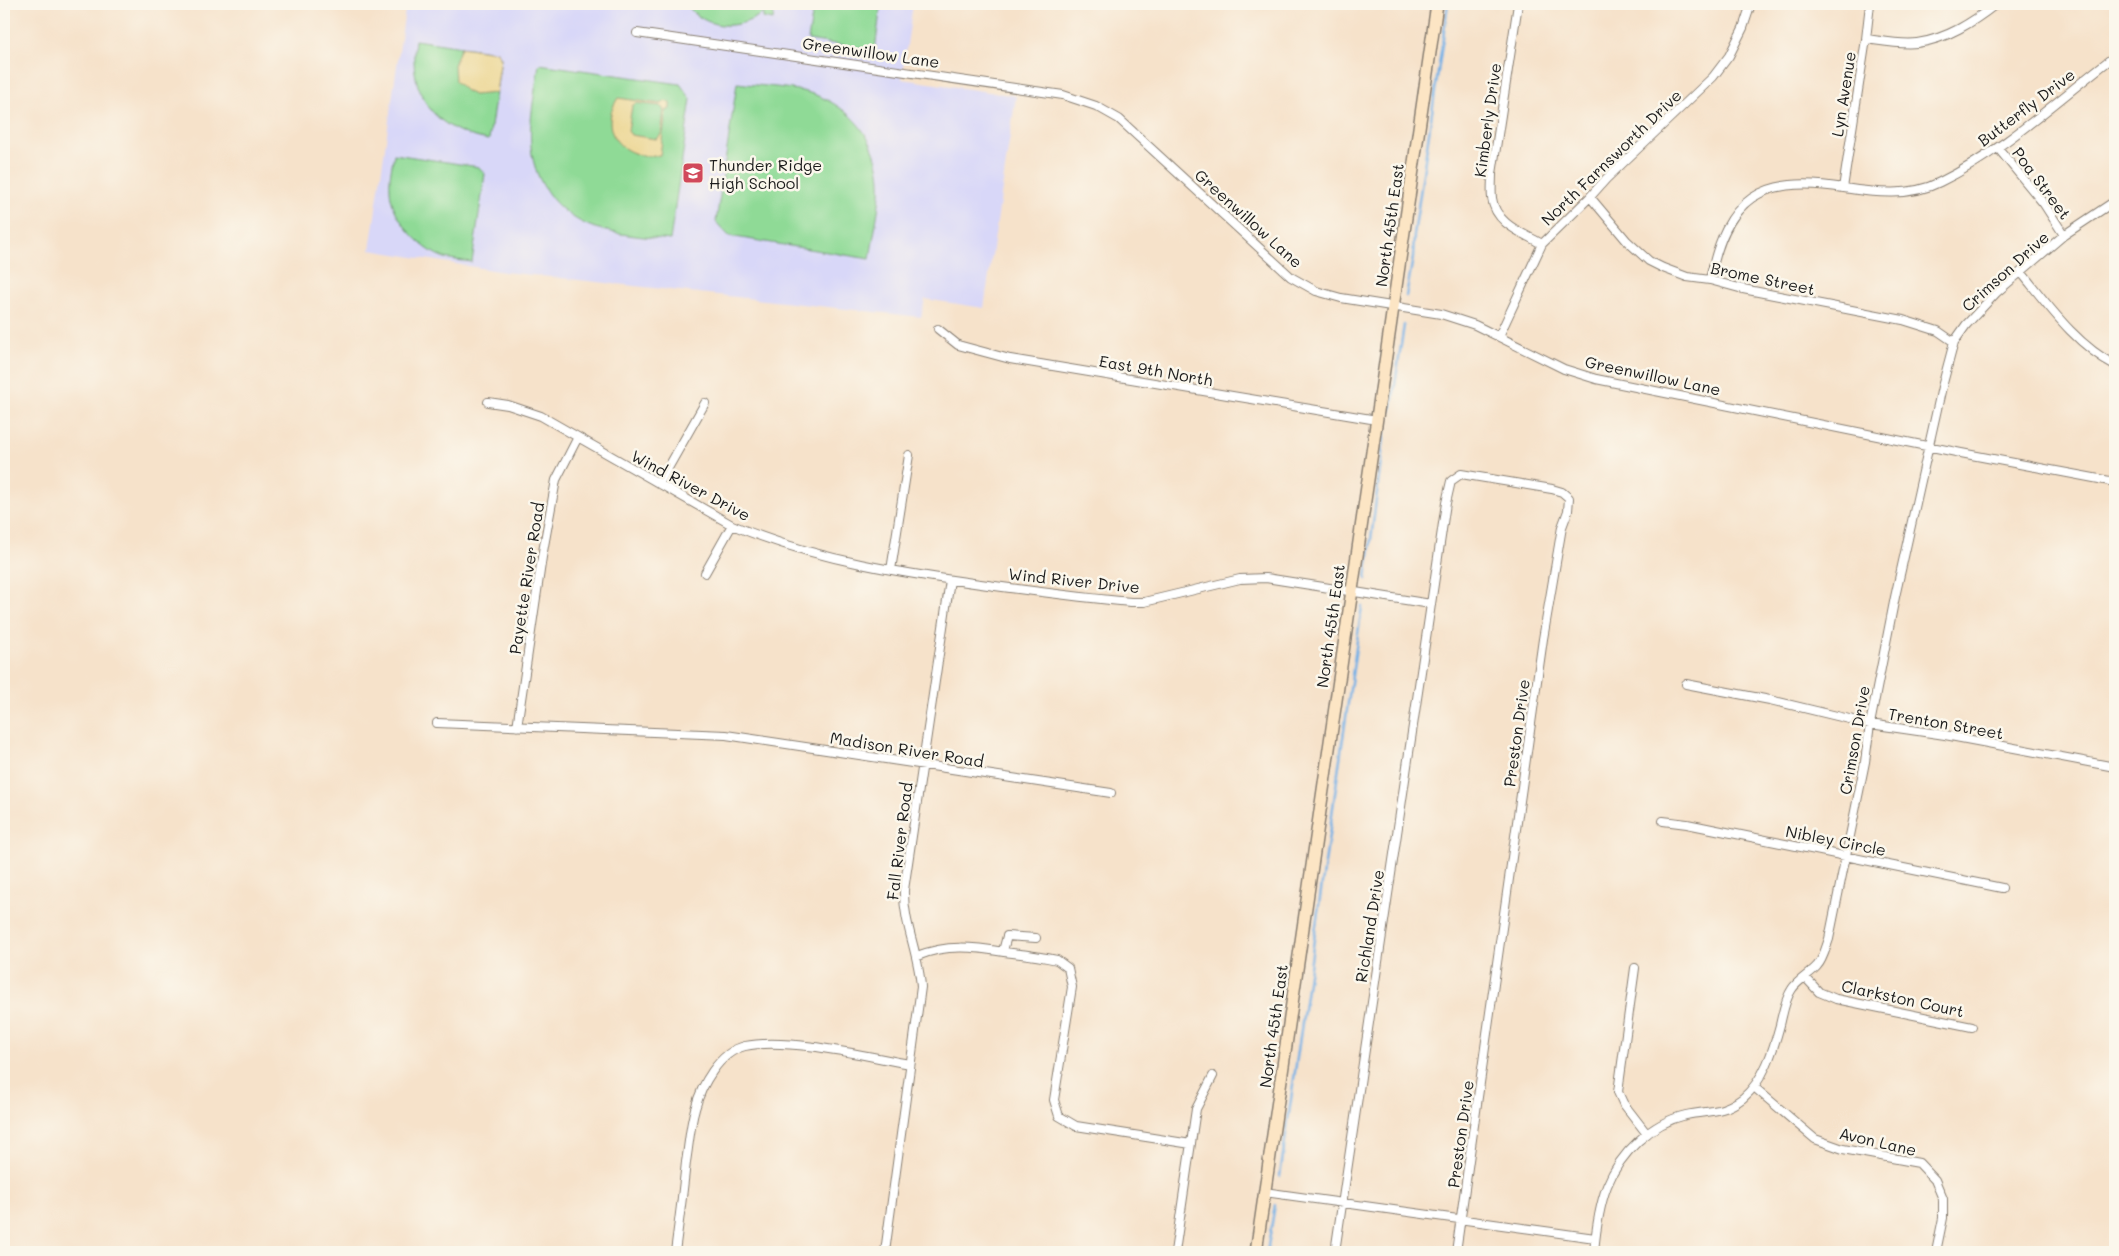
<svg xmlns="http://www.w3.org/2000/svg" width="2119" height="1256" viewBox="0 0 2119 1256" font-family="Mali,sans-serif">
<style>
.built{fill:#d8d7f8}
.green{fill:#8fda96;stroke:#567b59}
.sand{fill:#eeda9e;stroke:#857b5d;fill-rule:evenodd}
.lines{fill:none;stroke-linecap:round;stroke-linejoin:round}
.stream{stroke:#73b0e6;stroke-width:2.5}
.minor-casing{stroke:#897f73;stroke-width:10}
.secondary-casing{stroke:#897f73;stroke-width:14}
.minor{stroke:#fff;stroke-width:8}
.secondary{stroke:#fce5c4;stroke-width:11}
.labels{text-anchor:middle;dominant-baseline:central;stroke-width:5;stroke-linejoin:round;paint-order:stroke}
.street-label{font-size:16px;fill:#1c1c1c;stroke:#fbf7ec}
.poi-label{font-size:16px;fill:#1c1c1c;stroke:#fbf7ec;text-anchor:start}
</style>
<rect width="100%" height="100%" fill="#fbf7ec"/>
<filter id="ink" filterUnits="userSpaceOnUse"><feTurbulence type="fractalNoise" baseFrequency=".02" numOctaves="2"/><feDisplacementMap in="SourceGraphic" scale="10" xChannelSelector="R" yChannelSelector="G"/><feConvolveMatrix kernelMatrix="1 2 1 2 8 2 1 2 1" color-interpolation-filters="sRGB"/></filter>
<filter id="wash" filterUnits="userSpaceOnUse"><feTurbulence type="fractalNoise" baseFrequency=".0096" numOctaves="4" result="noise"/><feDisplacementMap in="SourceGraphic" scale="20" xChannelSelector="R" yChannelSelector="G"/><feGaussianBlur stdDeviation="1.12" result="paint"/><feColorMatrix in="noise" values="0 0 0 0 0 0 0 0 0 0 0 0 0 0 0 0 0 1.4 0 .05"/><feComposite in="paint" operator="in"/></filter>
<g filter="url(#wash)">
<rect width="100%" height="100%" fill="#f6e2ca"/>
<!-- built -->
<path class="built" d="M406,4h507l-11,75 114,17 -32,212 -59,-9 -4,18 -416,-45 -135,-22z"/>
<!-- green -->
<path class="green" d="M686,4h89l-2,16 -10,-2v-5c-25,18 -58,17 -77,-9z
M814,4h67l-6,46 -67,-10z
M415,40l82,12 4,6 -12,82c-55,-9 -81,-45 -74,-100z
M539,64l141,20 11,15 -21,141c-22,-3 -45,-4 -67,-10 -19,-4 -36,-15 -48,-28 -37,-42 -23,-88 -16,-138z
M737,83c22,3 57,4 76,11 44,15 70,54 67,101 -2,21 -7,43 -10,64l-141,-23 -13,-14z
M394,154l85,13 6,7 -13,88c-8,-1 -18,-2 -27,-4 -25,-8 -55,-42 -55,-69 -1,-12 2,-24 4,-35z"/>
<!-- sand -->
<path class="sand" d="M461,47l36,5 4,6 -5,35 -22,2 -8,-4 -11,-10 -1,-16z
M618,98l43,6 5,-3 4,2v6l-4,2 -6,44c-37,6 -64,-24 -42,-57zM636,103l25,3 3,5 -3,24 -5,4 -25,-4 -3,-4 4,-25z"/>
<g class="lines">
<!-- stream -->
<path class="stream" d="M1406,296l7,-38 1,-23 34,-231
M1366,579l20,-157 6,-17 12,-80
M1280,1176l82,-570
M1267,1252l8,-47"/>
</g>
</g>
<g filter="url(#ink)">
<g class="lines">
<!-- minor casing -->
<g class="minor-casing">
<path id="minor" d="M1518,4l-26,170c0,8 -1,17 0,24 3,26 31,35 50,46
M1741,4l10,2
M637,33l426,62 33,11 23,13 172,158 25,14 25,7 100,16 34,11 89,44 32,10 365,74 154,29
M1866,39c16,2 35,6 51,4 30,-4 56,-21 79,-39
M1998,148l46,56 20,31
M1843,188l23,-149 4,-35
M1590,197l37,44 22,20 14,7 24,9 23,3 33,9 160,31 35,11 16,11
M2021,272c27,33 55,73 94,93
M1710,280c16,-82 51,-106 134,-92 31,5 67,9 96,-6 65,-32 118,-83 175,-126
M938,329l20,16 52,14 367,61
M1499,336l43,-92 48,-47 16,-18 107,-102 16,-21 14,-28 8,-24
M488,402l20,3 33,11 191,109c83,35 174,49 263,61 45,6 90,12 136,16h13l96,-23 26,-1 165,26
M659,484l46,-81
M891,570l18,-115
M705,573l27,-48
M1686,684l84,16 100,24 75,11 170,32
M437,723l289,12 385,58
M517,727l25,-170 14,-77 22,-43
M1663,821l24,3 315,64
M1003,951l4,-15 29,2
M917,956c30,-12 56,-9 87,-4 18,2 36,4 53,8l11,8 4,19 -18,113 5,16 17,10 115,18
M1635,968l-17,124 5,11 24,31
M1805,977l14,15 17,7 136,28
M1754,1087l61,52 28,10 76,14 16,17 8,19v19l-7,34
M1264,1192l331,46
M675,1252c4,-30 8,-60 11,-90 3,-18 4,-36 9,-53 6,-23 24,-57 50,-63 43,-9 120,10 165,18
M885,1252l36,-265c-2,-33 -18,-64 -17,-97l46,-310
M1175,1252l21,-143 17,-33
M1335,1252l111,-749 5,-22 10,-7 91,15 10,3 7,6 -1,13 -6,16 -19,112 -87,613
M1594,1252c2,-22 5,-45 13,-66 13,-33 44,-63 79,-71 23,-5 36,-1 57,-17 21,-18 30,-47 37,-73 3,-12 5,-26 12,-36 6,-9 18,-15 25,-23 6,-6 9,-19 12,-27l36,-177 5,-38 25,-127 47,-210 12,-45 12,-17 30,-32 68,-58 51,-34"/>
</g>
<!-- secondary casing -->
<g class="secondary-casing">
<path id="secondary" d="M1256,1252l181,-1248"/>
</g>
<!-- minor -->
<use href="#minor" class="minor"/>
<!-- secondary -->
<use href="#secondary" class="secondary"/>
</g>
</g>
<!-- icons -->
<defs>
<g id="school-square" transform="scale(1.125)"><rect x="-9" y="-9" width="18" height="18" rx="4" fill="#d1495b" stroke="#fbf7ec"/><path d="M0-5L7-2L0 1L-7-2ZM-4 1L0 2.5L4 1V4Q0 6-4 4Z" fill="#fff"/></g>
</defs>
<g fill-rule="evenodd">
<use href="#school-square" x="693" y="173"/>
</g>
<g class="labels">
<!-- street labels -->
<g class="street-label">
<text transform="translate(871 52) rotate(8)">Greenwillow Lane</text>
<text transform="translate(1843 94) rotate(-81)">Lyn Avenue</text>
<text transform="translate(2026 107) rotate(-37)">Butterfly Drive</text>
<text transform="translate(1487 120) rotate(-82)">Kimberly Drive</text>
<text transform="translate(1611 157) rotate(-44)">North Farnsworth Drive</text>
<text transform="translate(2042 183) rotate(53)">Poa Street</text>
<text transform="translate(1249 218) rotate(42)">Greenwillow Lane</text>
<text transform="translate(1389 225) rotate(-82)">North 45th East</text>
<text transform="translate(2005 271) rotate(-42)">Crimson Drive</text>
<text transform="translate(1763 278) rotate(12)">Brome Street</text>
<text transform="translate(1156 370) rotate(10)">East 9th North</text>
<text transform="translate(1653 375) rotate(12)">Greenwillow Lane</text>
<text transform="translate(691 485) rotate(28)">Wind River Drive</text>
<text transform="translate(526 578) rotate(-81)">Payette River Road</text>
<text transform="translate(1074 580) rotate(6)">Wind River Drive</text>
<text transform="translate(1330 626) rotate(-82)">North 45th East</text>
<text transform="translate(1946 723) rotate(10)">Trenton Street</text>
<text transform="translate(1516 733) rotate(-82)">Preston Drive</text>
<text transform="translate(1854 740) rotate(-80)">Crimson Drive</text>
<text transform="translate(907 749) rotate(9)">Madison River Road</text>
<text transform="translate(1836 840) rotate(11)">Nibley Circle</text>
<text transform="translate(899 841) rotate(-83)">Fall River Road</text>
<text transform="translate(1369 926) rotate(-81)">Richland Drive</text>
<text transform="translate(1903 998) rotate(12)">Clarkston Court</text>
<text transform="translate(1273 1026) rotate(-82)">North 45th East</text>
<text transform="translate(1460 1134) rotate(-82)">Preston Drive</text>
<text transform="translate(1878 1141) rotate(13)">Avon Lane</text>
</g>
<!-- poi labels -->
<g class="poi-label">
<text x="709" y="164">Thunder Ridge<tspan x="709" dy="18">High School</tspan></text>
</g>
</g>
<!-- margin -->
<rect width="2119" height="1256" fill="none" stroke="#fbf7ec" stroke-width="20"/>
</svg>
